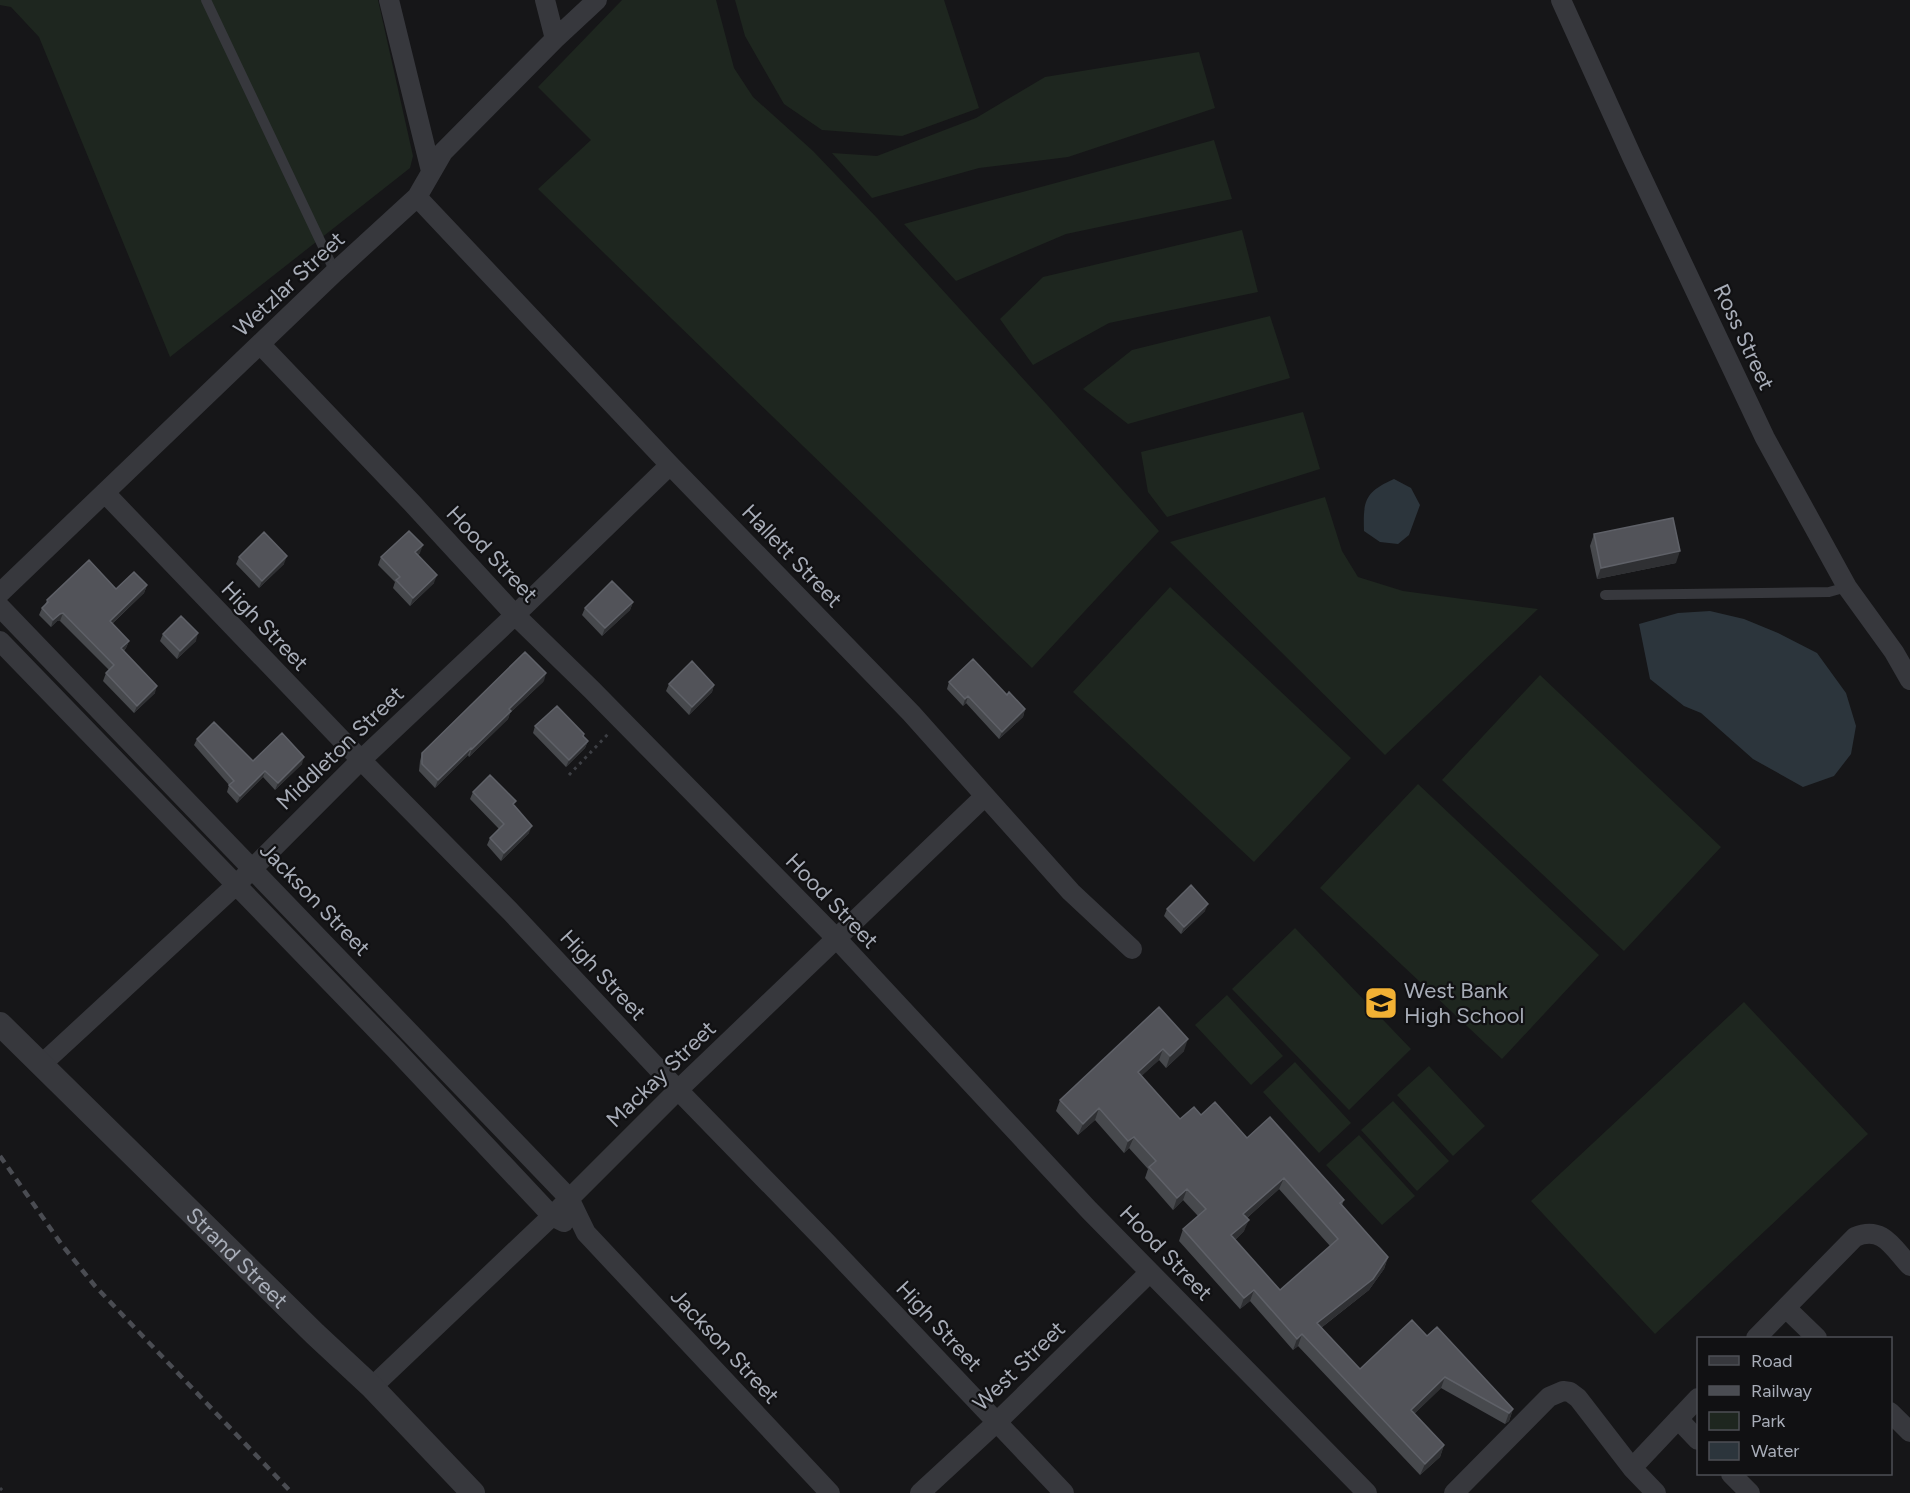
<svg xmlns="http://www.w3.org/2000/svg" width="1910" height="1493" viewBox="0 0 1910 1493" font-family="Figtree,sans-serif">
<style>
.green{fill:#1e261f}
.water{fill:#2c353c}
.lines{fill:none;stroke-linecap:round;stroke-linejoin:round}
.path{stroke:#3d3f44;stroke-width:3;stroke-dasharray:3 4.5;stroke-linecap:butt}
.service{stroke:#37383d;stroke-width:10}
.minor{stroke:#37383d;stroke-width:20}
.tertiary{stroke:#37383d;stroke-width:24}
.rail{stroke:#4a4c52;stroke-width:4.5;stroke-dasharray:8 6;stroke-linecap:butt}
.wall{fill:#47494d;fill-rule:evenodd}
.shaded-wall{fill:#2f3033}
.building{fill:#525359;stroke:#5f6168;stroke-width:1.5;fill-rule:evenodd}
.labels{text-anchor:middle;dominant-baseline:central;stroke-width:4.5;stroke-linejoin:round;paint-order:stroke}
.street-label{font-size:22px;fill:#a8adb8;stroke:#111113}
.poi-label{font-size:22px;fill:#a8adb8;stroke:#111113;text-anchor:start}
</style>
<rect width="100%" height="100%" fill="#161618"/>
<!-- green -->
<path class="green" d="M0,0h378l35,156 -3,12 -240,189 -131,-320 -28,-30 -11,-2z
M622,0h94l18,68 19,29 60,54 64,67 170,187 112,126 -127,137 -494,-479 53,-49 -53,-53z
M735,0h209l35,108 -77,28 -80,-6 -38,-26 -39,-68z
M1199,52l16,56 -147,49 -89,11 -107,30 -40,-45 45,3 99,-38 69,-41z
M1214,140l18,59 -166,35 -110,47 -52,-57z
M1242,230l16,62 -149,31 -76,42 -33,-46 43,-42z
M1270,316l20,62 -162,46 -45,-35 49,-39z
M1303,412l17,57 -153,48 -19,-25 -7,-40z
M1325,497l17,54 16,26 45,14 135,18 -153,146 -215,-213z
M1170,587l181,171 -97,104 -181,-170z
M1540,675l181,172 -97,104 -182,-171z
M1418,784l181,171 -97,104 -182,-171z
M1295,928l116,121 -62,61 -117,-121z
M1227,995l56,61 -32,29 -56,-60z
M1744,1002l124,132 -213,200 -124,-133z
M1295,1062l56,61 -32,30 -56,-61z
M1429,1066l56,60 -32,30 -56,-61z
M1393,1101l56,60 -32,30 -56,-61z
M1359,1135l56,61 -33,29 -56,-60z"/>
<!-- water -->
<path class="water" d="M1394,479l17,9 9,17 -11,30 -11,9 -18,-2 -16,-11c-1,-31 1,-39 30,-52z
M1710,611l34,8 34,14 39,20 29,40 10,33 -5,28 -17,22 -31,11 -50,-28 -52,-46 -17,-7 -34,-27 -11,-55 39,-11z"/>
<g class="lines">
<!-- path -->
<path class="path" d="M569,775l41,-43
M0,1488l5,5"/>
<!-- service -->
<path class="service" d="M206,0l129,272
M1605,595l224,-3 18,-5"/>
<!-- minor -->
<path class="minor" d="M389,0l42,171
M545,0l10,39
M1561,0l72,159 132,279 82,149 47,65 16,28
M417,197l253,268 241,248 160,179 61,57
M260,344l152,159 103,112 77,75 244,248 253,272 278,283
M105,493l256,267 149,151 168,179 148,152 238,251
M0,593l335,-321 82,-75 26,-45 112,-113 42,-39
M0,607l569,591 17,35 244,260
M0,641l395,408 157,167 12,6
M42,1064l194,-179 125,-125 154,-145 155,-150
M1786,1308l31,30
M1756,1338l99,-101c28,-12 38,11 55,29
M372,1387l180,-171 126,-126 307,-294
M1890,1412l20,20
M1678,1419l20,21
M1632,1468l66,-70
M1731,1474l19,19
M920,1493l77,-71 153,-150
M1454,1493l95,-96 14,-6 7,1 8,6 54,70 24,25"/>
<!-- tertiary -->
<path class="tertiary" id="s1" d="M0,1024l315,310 57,53 101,106"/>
<!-- rail -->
<path class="rail" d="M0,1156l62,89 33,41 197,207"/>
</g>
<!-- wall -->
<path class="wall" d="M1594,534l82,29 -79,16 -7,-33z
M420,553l-2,2 16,28 -24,23 -17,-18 2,-6 -17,-17 3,-8z
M239,557l45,7 -25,24 -23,-24z
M147,585l-3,8 -32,31 17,17 -3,7 -2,3 31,42 -21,20 -31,-32 3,-8 3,-3 -49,-49h-3l-6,6 -12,-12 3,-7 3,-3 2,-5 69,-11z
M633,602l-3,8 -28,26 -20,-21 3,-7z
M163,634l33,7 -19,18 -17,-18z
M544,681l-34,32 -2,6 -39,38 -1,-2 -33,33 -16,-17 1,-10 2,-8z
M949,682l58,13 18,14 -2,8 -24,22 -33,-36 -3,3 -16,-17z
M669,684l45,1 -2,7 -23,23 -23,-24z
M535,726l49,8v3l4,4 -3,7 -19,19 -33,-34z
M197,739l56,22 49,3 -27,26 -12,-13 -26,26 -10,-11 2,-7 -35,-40z
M473,792l42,14 14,27 -28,28 -14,-16 3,-7 9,-9 -29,-30z
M1167,909l38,2 -24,23 -17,-18z
M1159,1007l25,44 -18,17 -7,-8 -18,16 39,43 21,-4 46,23 97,62 -2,5 46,52 -4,12 -15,21 -48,38 39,41 67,-33 86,73 -4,12 -4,3 -64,-36 -27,26 30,31 -4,12 -20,18 -122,-129 -5,4 -43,-49 -10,8 -61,-68 4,-12 15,-13 -15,-16 -10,10 -28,-32 3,-9 -19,-21 -5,5 -29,-33 -17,15 -22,-24 4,-11zM1279,1189l51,57 -50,44 -45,-50 9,-9 3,-13z"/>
<!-- shaded-wall -->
<path class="shaded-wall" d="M423,545l-3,8 -8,7 3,-8z
M1680,551l-4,12 -79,16 4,-11z
M287,556l-3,8 -25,24 3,-7z
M437,575l-3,8 -24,23 3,-8z
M147,585l-3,8 -37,35 3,-7z
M633,602l-3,8 -28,26 3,-8z
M63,613l-3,8h-3l-6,6 2,-7 7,-6z
M198,633l-2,8 -19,18 3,-8z
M129,641l-3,7 -7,7 2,-7z
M546,673l-2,8 -34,32 -2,6 -39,38 3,-8 37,-40z
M714,685l-2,7 -23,23 3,-8z
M157,686l-2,7 -21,20 3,-7z
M968,696l-2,7 -3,3 2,-7z
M1025,709l-2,8 -24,22 3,-7z
M588,741l-3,7 -19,19 3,-7z
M471,748l-3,7 -33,33 3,-8z
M304,757l-2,7 -27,26 3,-7z
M265,771l-2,6 -26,26 3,-7z
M532,826l-3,7 -28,28 3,-8z
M1208,904l-3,7 -24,23 3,-7z
M1188,1039l-4,12 -18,17 4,-12z
M1163,1049l-4,11 -25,23 4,-11z
M1099,1108l-4,12 -17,15 5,-11z
M1134,1137l-5,11 -5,5 4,-12z
M1284,1178l-5,11 -40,36 4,-11z
M1187,1189l-4,11 -10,10 4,-12z
M1249,1220l-5,11 -17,16 4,-12z
M1388,1257l-4,12 -15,21 -56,44 4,-11z
M1254,1290l-4,11 -10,8 4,-11z
M1302,1334l-4,12 -5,4 4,-11z
M1445,1377l-4,11 -34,33 4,-11z
M1513,1409l-4,12 -4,3 4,-11z
M1444,1445l-4,12 -20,18 5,-11z"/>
<!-- building -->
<path class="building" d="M1673,518l7,33 -79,17 -7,-34z
M409,531l14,14 -8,7 22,23 -24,23 -17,-18 4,-3 -19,-20z
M264,532l23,24 -25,25 -23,-24z
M89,560l27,29 18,-17 13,13 -37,36 19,20 -8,7 36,38 -20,20 -31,-33 8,-8 -51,-52 -3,1 -7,6 -11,-12 6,-6 -1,-2z
M612,581l21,21 -28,26 -20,-20z
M181,616l17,17 -18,18 -17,-17z
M525,652l21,21 -37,36 2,2 -39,38 -1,-1 -33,32 -16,-16v-11z
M973,659l34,36 2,-3 16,17 -23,23 -34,-36 -3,3 -16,-17z
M692,661l22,24 -22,22 -23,-23z
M557,706l27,28 -1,2 5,5 -19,19 -34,-34z
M214,722l39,39 29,-28 22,24 -26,26 -13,-12 -25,25 -11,-11 5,-4 -37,-42z
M490,775l26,26 -3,3 19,22 -28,27 -14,-15 14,-14 -31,-32z
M1191,885l17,19 -24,23 -17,-18z
M1159,1007l29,32 -18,17 -7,-7 -25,23 42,47 14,-12 7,8 14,-13 32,36 23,-21 74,83 -4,3 48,54 -15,22 -56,44 43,46 52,-49 15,16 10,-9 76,82 -4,4 -64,-36 -34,33 33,35 -19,19 -123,-130 -5,5 -43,-49 -10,8 -61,-69 23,-20 -19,-20 -10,9 -28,-31 7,-6 -22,-24 -6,4 -29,-33 -16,16 -23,-24zM1284,1178l54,61 -58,51 -49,-55 18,-15 -6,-6z"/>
<!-- icons -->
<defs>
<g id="school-square" transform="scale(1.725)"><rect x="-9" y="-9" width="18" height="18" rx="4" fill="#f2b134" stroke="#111113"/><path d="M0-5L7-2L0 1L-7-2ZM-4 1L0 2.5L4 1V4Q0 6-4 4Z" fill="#111"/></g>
</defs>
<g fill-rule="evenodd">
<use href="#school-square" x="1381" y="1003"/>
</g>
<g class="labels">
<!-- street labels -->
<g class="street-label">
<text transform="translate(289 284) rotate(-43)">Wetzlar Street</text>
<text transform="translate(1744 337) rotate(65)">Ross Street</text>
<text transform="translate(492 554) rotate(47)">Hood Street</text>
<text transform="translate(792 556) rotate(46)">Hallett Street</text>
<text transform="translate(265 626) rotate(46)">High Street</text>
<text transform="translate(340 748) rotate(-44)">Middleton Street</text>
<text transform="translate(315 899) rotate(46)">Jackson Street</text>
<text transform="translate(832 901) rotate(46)">Hood Street</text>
<text transform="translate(603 975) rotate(47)">High Street</text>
<text transform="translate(661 1074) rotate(-44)">Mackay Street</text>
<text transform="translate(1166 1253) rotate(46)">Hood Street</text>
<text stroke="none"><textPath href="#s1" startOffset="333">Strand Street</textPath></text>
<text transform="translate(939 1326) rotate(47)">High Street</text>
<text transform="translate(725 1346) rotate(47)">Jackson Street</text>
<text transform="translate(1019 1366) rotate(-44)">West Street</text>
</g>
<!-- poi labels -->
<g class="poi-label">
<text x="1404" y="990">West Bank<tspan x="1404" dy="25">High School</tspan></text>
</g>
</g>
<!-- legend -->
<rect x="1697" y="1337" width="195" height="138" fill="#111113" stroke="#4d4f55" stroke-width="1.5"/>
<rect x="1709" y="1356" width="30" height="9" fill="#37383d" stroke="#4d4f55" stroke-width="1.5"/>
<text x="1751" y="1367" font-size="18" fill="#a8adb8">Road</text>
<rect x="1709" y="1386" width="30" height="9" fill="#4a4c52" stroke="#4d4f55" stroke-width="1.5"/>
<text x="1751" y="1397" font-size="18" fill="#a8adb8">Railway</text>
<rect x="1709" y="1412" width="30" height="18" fill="#1e261f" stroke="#4d4f55" stroke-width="1.5"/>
<text x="1751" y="1427" font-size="18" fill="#a8adb8">Park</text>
<rect x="1709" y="1442" width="30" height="18" fill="#2c353c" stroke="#4d4f55" stroke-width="1.5"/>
<text x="1751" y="1457" font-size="18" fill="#a8adb8">Water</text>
</svg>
